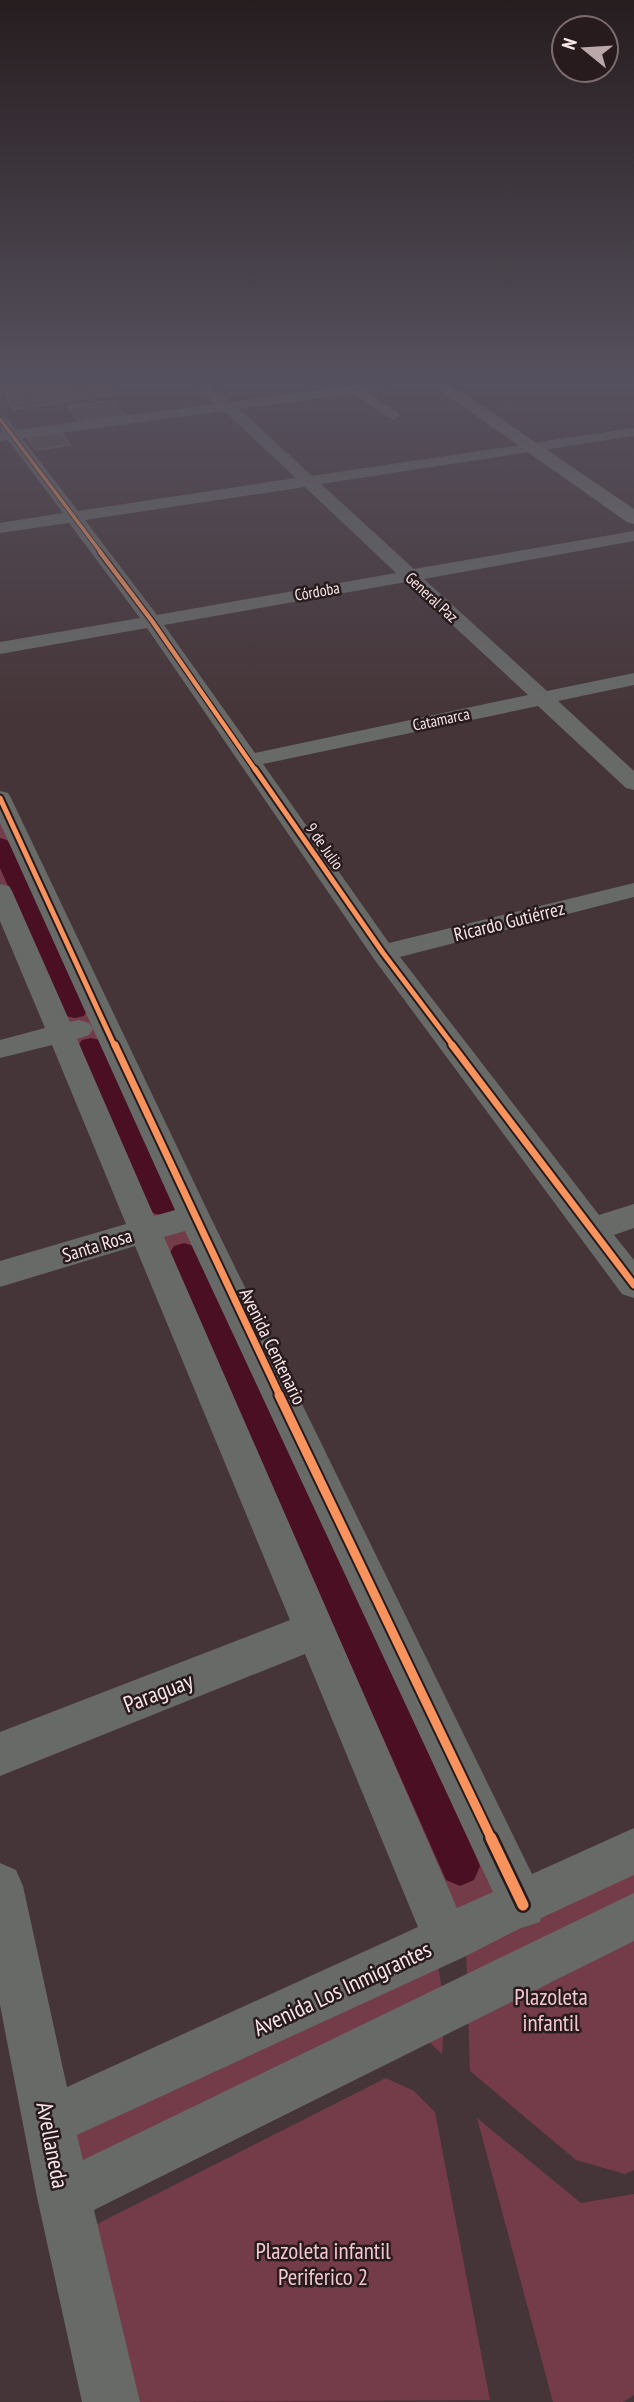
<svg xmlns="http://www.w3.org/2000/svg" width="634" height="2402" viewBox="0 0 634 2402" font-family="'PT Sans Narrow',sans-serif">
<style>
.green{fill:#743c48}
.lines{fill:none;stroke-linecap:round;stroke-linejoin:round}
.canal{fill:#4b0f23;fill-rule:evenodd}
.building{fill:#594c4e;stroke:#6b5e60;stroke-width:2}
.minor{fill:#686a68;fill-rule:evenodd}
.major{fill:#737270;fill-rule:evenodd}
.cycleway-far5-casing{stroke:#281b1d;stroke-width:5}
.cycleway-far4-casing{stroke:#281b1d;stroke-width:7}
.cycleway-far3-casing{stroke:#281b1d;stroke-width:9}
.cycleway-far2-casing{stroke:#281b1d;stroke-width:11}
.cycleway-far1-casing{stroke:#281b1d;stroke-width:13}
.cycleway-casing{stroke:#281b1d;stroke-width:16}
.cycleway-far5{stroke:#f8935d;stroke-width:3.5}
.cycleway-far4{stroke:#f8935d;stroke-width:4.5}
.cycleway-far3{stroke:#f8935d;stroke-width:5}
.cycleway-far2{stroke:#f8935d;stroke-width:7}
.cycleway-far1{stroke:#f8935d;stroke-width:9}
.cycleway{stroke:#f8935d;stroke-width:11}
.labels{text-anchor:middle;dominant-baseline:central;stroke-width:5;stroke-linejoin:round;paint-order:stroke}
.far-street-label{font-size:16px;fill:#f9e6e9;stroke:#281b1d}
.street-label{font-size:19px;fill:#f9e6e9;stroke:#281b1d}
.near-street-label{font-size:23px;fill:#f9e6e9;stroke:#281b1d}
.near-park-label{font-size:23px;fill:#f4c8d0;stroke:#281b1d}
</style>
<rect width="100%" height="100%" fill="#453538"/>
<!-- green -->
<path class="green" d="M110,382l9,14 -60,7 -9,-14z
M0,808l504,1099 -53,20 -451,-1045z
M634,1868v302l-9,4 -49,-14 -106,-89 -4,-124z
M437,1960l8,47 -3,47 -26,-24 -340,145 -9,-43z
M386,2078l28,13 21,21 55,288 -353,2 -40,-178z
M477,2118l104,85 53,-9v201l-11,7h-70z"/>
<g class="lines">
<!-- canal -->
<path class="canal" d="M0,838l7,2 4,4 76,166 -3,6 -9,2 -9,-2 -3,-6 -63,-142z
M91,1038l9,2 4,6 73,160 -4,7 -10,3 -10,-3 -4,-7 -71,-160 4,-6z
M184,1243l10,3 5,8 275,598 6,14 -6,14 -14,6 -14,-6 -277,-626 5,-8z"/>
</g>
<!-- building -->
<path class="building" d="M0,382h90l1,1 -90,11z
M50,389l9,14 -45,6 -10,-14z
M113,401l12,15 -46,6 -11,-16z
M61,432l9,13 -34,5 -9,-13z"/>
<g class="lines">
<!-- minor -->
<path class="minor" d="M194,382h15l21,20 147,-20h37l-7,4 -40,6 31,21 2,3 -7,4 -41,-26 -113,15 73,67 322,-48v8l-313,48 93,85 220,-38v10l-210,38 123,112 87,-18v12l-76,16 76,70v19l-8,-2 -88,-82 -275,58 126,179 245,-60v14l-234,60 199,258 35,-11v24l-20,7 20,25v38l-12,-4 -248,-335 -227,-331 -147,26v-12l140,-24 -71,-95 -69,10v-10l63,-10 -55,-73 -8,1v-8l2,-1 -2,-17 5,1 11,14 200,-26zM224,411l72,67 -218,33 -56,-73zM305,487l91,86 -239,42 -72,-95zM406,582l122,113 -273,58 -91,-128z
M0,791l8,2 3,5 199,418 322,658 102,-46v47l-93,43 -1,4 -19,6 -57,29 -387,178 6,25 551,-267v48l-540,269 46,192h-58l-45,-205 -37,-192v-142l16,7 7,16 44,201 351,-160 -113,-273 -305,122v-44l290,-112 -155,-374 -135,41v-26l126,-37 -74,-179 -52,13v-18l45,-12 -45,-107v-37l9,2 3,5 58,131 9,-2 10,3 4,6 -4,6 -12,4 77,177 21,-6 -175,-387zM185,1231l308,661 -36,16 -293,-671z"/>
<!-- major -->
<path class="major" d="M428,382h19l187,127v15l-7,-2z"/>
<!-- cycleway-far5 casing -->
<g class="cycleway-far5-casing">
<path id="cycleway-far5" d="M0,419l102,135"/>
</g>
<!-- cycleway-far4 casing -->
<g class="cycleway-far4-casing">
<path id="cycleway-far4" d="M100,552l52,69 104,150"/>
</g>
<!-- cycleway-far3 casing -->
<g class="cycleway-far3-casing">
<path id="cycleway-far3" d="M255,769l128,184 71,94
M0,798l115,249"/>
</g>
<!-- cycleway-far2 casing -->
<g class="cycleway-far2-casing">
<path id="cycleway-far2" d="M115,1045l165,351
M452,1045l182,240"/>
</g>
<!-- cycleway-far1 casing -->
<g class="cycleway-far1-casing">
<path id="cycleway-far1" d="M279,1395l213,445"/>
</g>
<!-- cycleway casing -->
<g class="cycleway-casing">
<path id="cycleway" d="M491,1838l32,67"/>
</g>
<!-- cycleway-far5 -->
<use href="#cycleway-far5" class="cycleway-far5"/>
<!-- cycleway-far4 -->
<use href="#cycleway-far4" class="cycleway-far4"/>
<!-- cycleway-far3 -->
<use href="#cycleway-far3" class="cycleway-far3"/>
<!-- cycleway-far2 -->
<use href="#cycleway-far2" class="cycleway-far2"/>
<!-- cycleway-far1 -->
<use href="#cycleway-far1" class="cycleway-far1"/>
<!-- cycleway -->
<use href="#cycleway" class="cycleway"/>
</g>
<!-- sky -->
<linearGradient id="sky" x2="0" y2="1"><stop stop-color="#261d1f"/><stop offset="0.53" stop-color="#56515e"/><stop offset="1" stop-color="#56515e" stop-opacity="0"/></linearGradient>
<rect width="634" height="718" fill="url(#sky)"/>
<g class="labels">
<!-- far-street labels -->
<g class="far-street-label">
<text transform="translate(317 591) rotate(-10)">Córdoba</text>
<text transform="translate(432 597) rotate(43)">General Paz</text>
<text transform="translate(441 719) rotate(-12)">Catamarca</text>
<text transform="translate(325 846) rotate(55)">9 de Julio</text>
</g>
<!-- street labels -->
<g class="street-label">
<text transform="translate(509 921) rotate(-14)">Ricardo Gutiérrez</text>
<text transform="translate(97 1245) rotate(-17)">Santa Rosa</text>
<text transform="translate(273 1346) rotate(64)">Avenida Centenario</text>
</g>
<!-- near-street labels -->
<g class="near-street-label">
<text transform="translate(158 1692) rotate(-21)">Paraguay</text>
<text transform="translate(342 1988) rotate(-25)">Avenida Los Inmigrantes</text>
<text transform="translate(53 2145) rotate(79)">Avellaneda</text>
</g>
<!-- near-park labels -->
<g class="near-park-label">
<text x="551" y="1996">Plazoleta<tspan x="551" dy="26">infantil</tspan></text>
<text x="323" y="2250">Plazoleta infantil<tspan x="323" dy="26">Periferico 2</tspan></text>
</g>
</g>
<!-- north arrow -->
<g transform="translate(585 49) rotate(288)"><circle r="33" fill="#281b1d" stroke="#7c6c6f" stroke-width="2"/>
<path d="M0-5L12 26L0 18L-12 26Z" fill="#baa8ab"/>
<text y="-10" font-size="19" font-weight="bold" text-anchor="middle" fill="#f9e6e9">N</text>
</g>
</svg>
